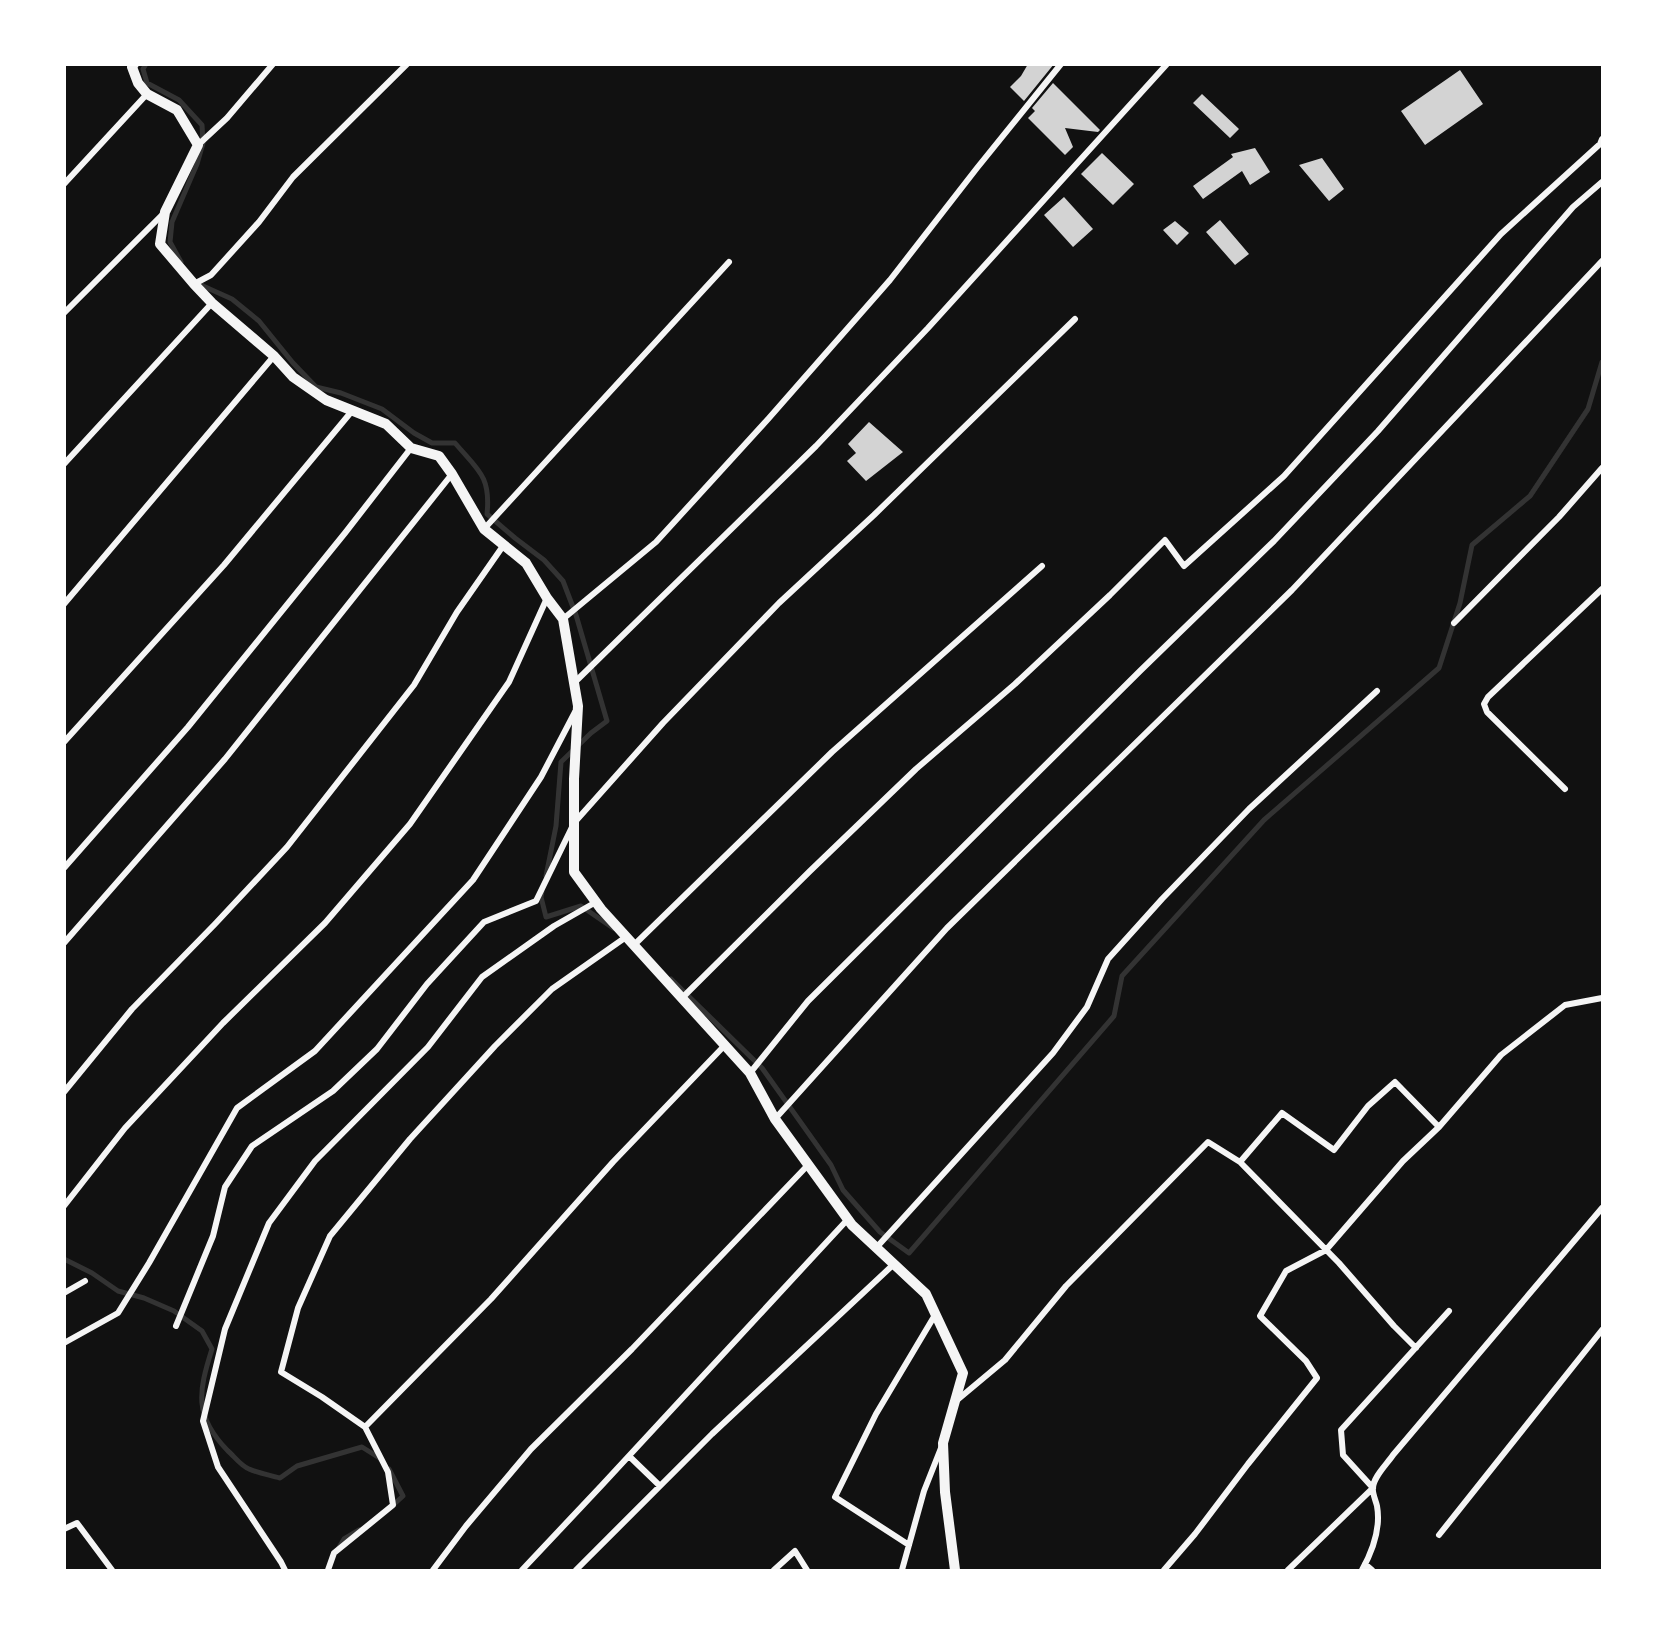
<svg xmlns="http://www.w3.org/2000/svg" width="1667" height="1635" viewBox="0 0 1667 1635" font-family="'Archivo Narrow',sans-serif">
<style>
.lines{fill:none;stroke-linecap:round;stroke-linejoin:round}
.stream{stroke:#333;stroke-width:5}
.building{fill:#d3d3d3}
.minor{stroke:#f5f5f5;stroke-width:6}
.tertiary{stroke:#f5f5f5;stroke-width:10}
</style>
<rect width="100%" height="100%" fill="#111"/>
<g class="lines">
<!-- stream -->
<path class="stream" d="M146,64l-3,5 4,14 32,17 23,25 1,18 -6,21 -25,58 -2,20 11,20
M199,282l4,4 29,13 27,22 34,42 23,24 25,6 41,16 32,24 18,10h23c23,27 36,33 32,71l28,24 29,22 19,21 13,34 31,106 -16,12 -30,29 -5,64 -10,50
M542,891l-1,6 5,20 35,-11 32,22
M671,979l91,89 69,97 12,25 37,42 29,21 205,-237 8,-40 142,-156 175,-152 21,-65 12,-58 58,-49 58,-87 14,-47
M64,1259l28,14 26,18 26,7 30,13 28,20 10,18c-14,44 -18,67 16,102 6,5 13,15 21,18 9,4 21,6 31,9l17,-12 65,-19 19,12
M389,1469l14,27 -12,11
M338,1549l6,-10 15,-9"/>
</g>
<!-- building -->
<path class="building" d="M1028,64h26l-30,37 -14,-14 11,-11z
M1460,70l23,34 -58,41 -24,-34z
M1053,83l47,47 -2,2 -33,-4 8,19 -8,8 -37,-37 7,-7 -3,-3z
M1202,94l37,35 -9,9 -37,-35z
M1255,148l15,24 -20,13 -8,-14 -39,28 -10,-13 40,-29 -2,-3z
M1102,153l32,31 -21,21 -32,-31z
M1322,158l22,31 -15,12 -30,-36z
M1064,197l29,32 -20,18 -29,-32z
M1220,220l29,34 -14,11 -29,-33z
M1175,221l14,12 -12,12 -14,-15z
M869,422l34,30 -37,29 -19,-20 9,-8 -8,-9z"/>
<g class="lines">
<!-- minor -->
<path class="minor" d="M198,145l29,-27 46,-54
M64,184l83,-90
M194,284l17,-9 48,-53 34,-45 114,-113
M64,313l99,-99
M64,464l148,-161
M484,529l245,-267
M64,604l210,-248
M563,619l93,-77 113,-124 121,-138 87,-112 84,-104
M1454,623l105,-106 43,-49
M574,683l242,-237 112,-118 239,-264
M64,742l160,-177 128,-154
M1565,789l-78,-77 -3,-8 4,-7 114,-108
M64,868l124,-141 157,-194 66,-85
M64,943l161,-184 227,-285
M634,945l198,-193 210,-186
M682,998l128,-127 106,-102 99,-85 95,-89 55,-55 19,26 100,-90 217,-242 99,-90 2,-5
M750,1073l58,-72 332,-330 134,-130 104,-110 195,-224 29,-25
M64,1092l68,-83 83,-85 72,-77 127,-162 43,-73 46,-66
M775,1119l172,-191 345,-338 310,-329
M1240,1162l99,101 55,63 22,22
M64,1206l61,-78 98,-105 102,-100 85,-99 99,-142 38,-84
M876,1248l177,-195 34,-46 21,-48 54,-60 87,-90 128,-118
M64,1293l21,-12
M176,1326l37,-90 12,-49 27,-41 81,-55 44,-42 50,-65 57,-62 52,-21 38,-78 89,-100 116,-120 95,-88 201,-196
M64,1343l54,-30 31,-50 88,-155 78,-57 158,-171 68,-103 34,-65
M956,1401l49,-41 61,-74 142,-144 32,20 42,-49 52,37 34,-44 27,-24 44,45 62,-72 64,-50 37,-7
M365,1427l-43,-30 -41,-25 17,-64 32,-72 80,-97 85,-93 57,-57 74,-52
M629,1456l31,30
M64,1529l13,-6 35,47
M1439,1535l163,-205
M909,1545l-74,-48 41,-83 59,-99
M1365,1564l7,6
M285,1570l-4,-8 -63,-95 -15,-46 22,-92 44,-106 46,-62 113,-114 54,-70 72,-51 42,-24
M328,1570l6,-17 59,-48 -5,-33 -23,-45 126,-128 122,-137 112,-117
M433,1570l33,-44 65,-77 101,-100 176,-184
M522,1570l80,-85 246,-266
M576,1570l136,-136 182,-170
M774,1570l21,-19 12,19
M902,1570l22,-79 17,-43
M1164,1570l31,-36 53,-70 69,-86 -11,-17 -46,-45 26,-45 40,-21 77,-89 36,-34
M1288,1570l85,-82 -30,-33 -2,-25 108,-119
M1362,1570c10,-18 19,-42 15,-64 -1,-5 -5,-13 -4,-18 0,-11 14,-24 20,-33l209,-247"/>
<!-- tertiary -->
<path class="tertiary" d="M134,64l-2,3 6,16 9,11 30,16 21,35 -33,67 -5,32 34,40 18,19 62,53 19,21 33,23 60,24 25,24 28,8 13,18 32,55 42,34 21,35 16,21 15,87 -4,73v93l27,37 149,164 25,46 77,106 74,69 37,79 -20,70 2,49 10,78"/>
</g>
<!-- border -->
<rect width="1667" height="1635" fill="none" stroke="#ffffff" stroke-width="132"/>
</svg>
